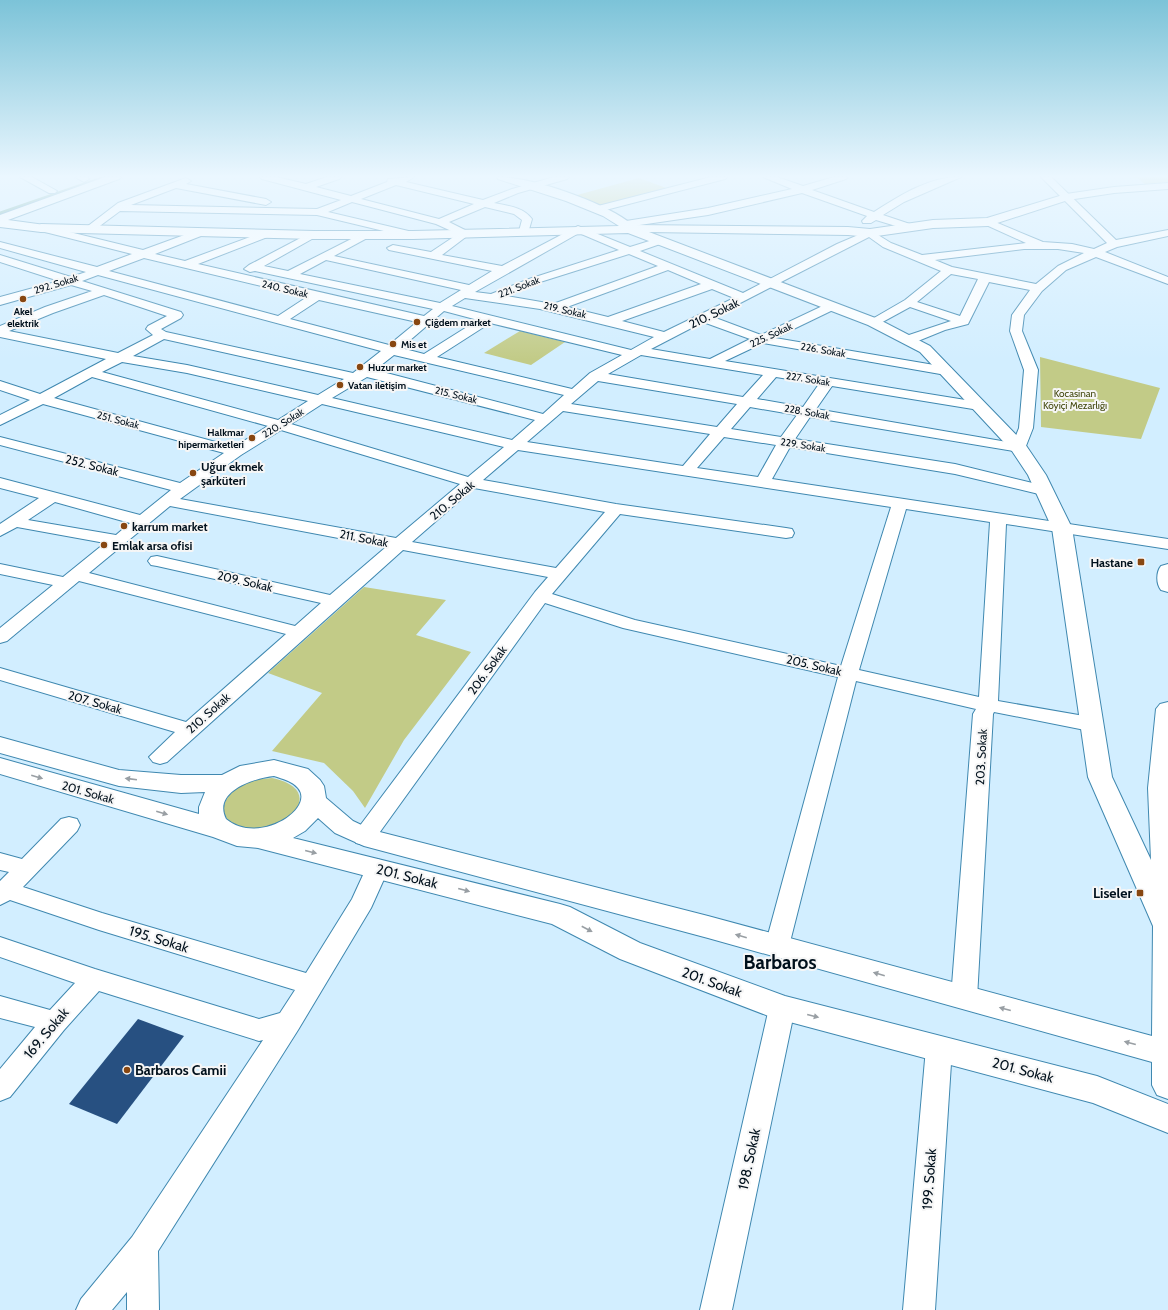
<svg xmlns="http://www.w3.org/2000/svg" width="1168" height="1310" viewBox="0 0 1168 1310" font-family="Cabin,sans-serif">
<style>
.green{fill:#c2cb87}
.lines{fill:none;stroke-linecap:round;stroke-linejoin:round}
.stream{stroke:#559d90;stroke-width:3}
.building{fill:#275081}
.street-casing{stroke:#3f88b0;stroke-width:2}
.secondary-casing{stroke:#3f88b0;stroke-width:2}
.primary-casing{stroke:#3f88b0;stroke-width:2}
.street{fill:#fff;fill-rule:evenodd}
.secondary{fill:#fff;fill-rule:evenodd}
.primary{fill:#fff;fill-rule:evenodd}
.oneway{fill:#999fa4}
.poi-dot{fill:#884711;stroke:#f6f6f6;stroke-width:1.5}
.labels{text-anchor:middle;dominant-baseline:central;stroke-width:4;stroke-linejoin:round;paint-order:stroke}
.far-street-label{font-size:10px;fill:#00101c;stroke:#f6f6f6}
.far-poi-label{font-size:10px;font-weight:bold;fill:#00101c;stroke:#f6f6f6;text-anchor:start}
.far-park-label{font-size:10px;fill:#42480e;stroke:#f6f6f6}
.street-label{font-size:12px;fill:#00101c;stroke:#f6f6f6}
.poi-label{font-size:12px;font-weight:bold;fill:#00101c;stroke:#f6f6f6;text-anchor:start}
.near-street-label{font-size:14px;fill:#00101c;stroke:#f6f6f6}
.near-poi-label{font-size:14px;font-weight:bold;fill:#00101c;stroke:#f6f6f6;text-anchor:end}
.near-district-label{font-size:19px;font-weight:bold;fill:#00101c;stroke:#f6f6f6}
</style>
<rect width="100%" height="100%" fill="#d2eeff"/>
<!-- green -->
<path class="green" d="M1124,177h44v5l-23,2 -7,-6z
M639,178l30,11 -68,17 -31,-9z
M520,331l45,11 -34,23 -47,-12z
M1040,357l120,31 -19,51 -100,-12z
M364,587l82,13 -30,35 55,17 -67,88 -39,68 -12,-17 -29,-28 -52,-12 50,-58 -54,-20z
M272,778c52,11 21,49 -15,51 -4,0 -9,1 -13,0 -31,-9 -23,-34 1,-46 9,-4 18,-4 27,-5z"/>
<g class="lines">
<!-- stream -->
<path class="stream" d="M0,213l105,-36"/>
</g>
<!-- building -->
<path class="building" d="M138,1019l46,17 -67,88 -48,-20z"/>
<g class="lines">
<!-- street casing -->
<g class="street-casing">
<path id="street" d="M20,177h12l25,14 -2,2h-6z
M75,177h12l2,2 -5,3z
M260,177h16l30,7 21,-7h14l-2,2 -23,8 35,9 36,-14 1,-3 26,-2 -8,5 77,18 29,-11 42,-12h15l-2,2 -49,14 -24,10c14,3 29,4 38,16l-4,14h-8l-1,-2 3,-11 -8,-6 -29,-7 -36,15 22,11 -29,22 60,11 76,-40 52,21 29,-9 4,1 1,2 -1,2 -23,8 103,42 94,-49 33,-14 21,13 31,12 104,-12 -42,-19 -1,-2 5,-3 55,23 29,2 22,5 13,-6 -66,-66h10l65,63 52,-10v6l-51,11 -12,5 63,25v7l-72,-27 -30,13 -24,21 -18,24 -2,16 16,39 -5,58 -9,23 -5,1 -209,-35 -15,22 160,25 94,23 2,3 -2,3 -6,2 -88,-21 -165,-27 -18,32 396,60v10l-162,-25 -8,177 92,16 7,2 3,5 -3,5 -7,2 -96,-19 -1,2 -16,284 -4,7 -9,3 -9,-3 -4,-7 22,-284 3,-5 -120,-28 -67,265 -3,7 -9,3 -9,-3 -3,-7 73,-269 -215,-49 -78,-25 -173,240 -8,2 -8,-2 -3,-6 3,-6 179,-239 13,-15 -145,-27 -236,212 -7,2 -7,-2 -4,-5 26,-25 -175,-52v-12l186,54 100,-88 -207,-53 -72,60 -7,2v-15l53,-43 -53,-11v-10l63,13 42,-34 -88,-16 -17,9v-12l39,-26 -39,-10v-10l140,37 31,-25 -171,-45v-8l180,46 44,-30 -181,-49 -43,21v-10l30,-15 -30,-10v-9l40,13 66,-35 -106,-22v-11l45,-19 47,-16 -21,-6 -71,20v-8l59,-16 -59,-19v-7l71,22 15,-5 -86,-24v-6l97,25 35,-13 -95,-24 -1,-2 5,-3 102,25 55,-20h8l1,2 -1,2 -51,20 30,7 81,-30 4,1 1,2 -1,2 -72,28 226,52 9,-7 -178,-38 -5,1 -6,-3 5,-4 61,-32h8l1,2 -55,31 24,5 77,-39 4,1 1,2 -1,2 -35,19 135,29 23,-14 -103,-21 -2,-2 6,-3 38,7 27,-18 -22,-10 -84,-22 -24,10 89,21 1,2 -5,3 -96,-23 -197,-4 -27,20h-8l-1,-2 34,-26 68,-25 5,3 -5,3 80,15 5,3 -5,3 -90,-17 -45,17 186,4 24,-9 -79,-21zM396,185l78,19 -35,15 -78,-20zM579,233l40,17 -90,29 -38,15 -16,-2zM869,237l14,10 58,24 -36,29 -38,22 2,3h8l33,-18 41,14 -48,16 -1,3 1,3h10l32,-13 23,-6 21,-42 41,8 -18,25 -2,16 14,39 -5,58 -6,15 -197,-34 16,-23 147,24 5,-1 2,-3 -2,-3 -259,-42 38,-18 183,32 5,-1 2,-3 -2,-3 -5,-1 -171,-29 60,-29 2,-3 -6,-4 -70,33 -48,-18zM1024,249h34l26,4 -26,13 -22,18 -84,-17 -17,-7zM629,254l29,12 -105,38 -47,-8 31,-13zM144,258l163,39 -29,19 -169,-45zM326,260l135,30 -21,13 -140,-29zM668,270l33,14 -93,33 -41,-10zM951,274l27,5 -18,37 -43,-14zM98,275l283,76 -28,22 -187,-41 -5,-3 20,-11 2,-3 -2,-3 -99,-31zM712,289l22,9 -70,34 -42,-11zM104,295l63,21 -19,10 -2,3 7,6 -35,18 -109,-22 44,-18zM465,298l75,11 114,28 -23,13 -179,-44zM319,300l98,22 -28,23 -99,-26zM444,311l34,9 -54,34 -23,-6zM703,322l47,17 -40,20 -59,-10zM490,323l132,32 -32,18 -18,16 -135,-32zM164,339l180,40 -26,16 -131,-30 -54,-9zM394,355l170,40 -21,19 -168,-44zM641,355l122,20 -20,22 -135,-23zM122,362l65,11 121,28 -30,19 -176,-48zM92,377l176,49 -34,21 -180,-49zM367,377l168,43 -23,20 -180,-42zM776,377l43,7 -16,23 -46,-8zM598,381l139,23 -20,23 -146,-23zM322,404l182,43 -36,30 -177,-53zM750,407l47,8 -16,22 -50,-8zM563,411l147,23 -27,32 -156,-24zM281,430l179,54 -64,54 -216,-39 61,-44zM724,437l52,8 -18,32 -61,-9zM518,450l373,57 -50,159 -206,-46 -83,-26 68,-80 166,24 6,-1 2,-4 -2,-4 -6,-1 -170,-24 -133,-24zM474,488l131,24 -49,56 -144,-26zM55,502l75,21 -14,12 -88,-15zM170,506l216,41 -56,48 -173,-39 -6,1 -3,4 3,4 6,1 164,37 -26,23 -206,-53zM906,509l84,13 -11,175 -120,-27z
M711,177h16l-2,2 -127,33 -5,-3 1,-2z
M763,177h14l26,9 31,-9h14l-2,2 -34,11 62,22c25,-16 56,-36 87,-35l-57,25 -21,13 30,10 1,2 -1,2 -4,1 -33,-10 -5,3h-8l-1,-2 5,-5 -65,-23 -94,22 -82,12 -5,-3 5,-3 82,-13 84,-19z
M69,817l8,2 3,6 -3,6 -54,56 79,26 204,60 46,-74 17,-37 8,-3 8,3 4,6 -18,40 -73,122 -140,221 1,59h-32v-18l-15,18h-36l5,-11 51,-62 131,-197 -4,1 -160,-50 -35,39 -54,67 -10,4v-32l35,-42 -35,-9v-22l50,14 25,-27 -75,-26v-20l95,32 164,50 21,-6 15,-23 -196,-60 -89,-30 -10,5v-24l9,-9 -9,-2v-17l22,6 39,-40z
M782,997l9,3 4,8 -63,302h-32l69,-302 4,-8z
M939,1037l9,3 4,8 -17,262h-32l23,-262 4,-8z"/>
</g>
<!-- secondary casing -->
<g class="secondary-casing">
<path id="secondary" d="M497,177c36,0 108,25 136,48l215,2 22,2 63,-9 54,-2 79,-24 48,-7 54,-4v6l-54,4 -46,7 -80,26 -55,2 -63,9 -22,-2 -199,-3 229,87 52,27 95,98 21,31 26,53 40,249 39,83 -3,-72 8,-79 4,-5 8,-2v397l-11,-4 -5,-10v-23l-444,-124 -344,-92 -29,-13 -17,-15 -13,13 -12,7 267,66 10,3 70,36 145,53 312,80 71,28v29l-75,-30 -322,-86 -151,-58 -68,-35 -294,-76 -21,-2 -24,-9 -213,-63v-16l199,56v-7l6,-15 -24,1 -62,-7 -119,-33v-16l119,33 62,5h41l18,-9 34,-6 34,9 12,11 4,6 2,12 27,23 19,9 336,86 444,120 1,-110 -65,-149 -36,-249 -24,-53 -16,-24 -92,-99 -52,-27 -240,-92 -215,6h-99l-273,-7 -6,-4 6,-4 273,7h99l206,-5 -16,-10 -37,-15 -68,-22zM274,776c9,3 18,5 24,12 18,21 -40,58 -72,31 -14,-28 29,-41 48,-43z
M1168,564v28l-7,-2c-5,-6 -5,-18 0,-24z"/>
</g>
<!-- primary casing -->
<g class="primary-casing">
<path id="primary" d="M105,177h16l-2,2 -111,41 37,5 2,3 -2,3 -4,1 -41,-5v-12z"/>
</g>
<!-- street -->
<use href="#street" class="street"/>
<!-- secondary -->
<use href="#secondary" class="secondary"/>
<!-- primary -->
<use href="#primary" class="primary"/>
</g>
<!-- one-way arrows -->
<defs><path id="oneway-solid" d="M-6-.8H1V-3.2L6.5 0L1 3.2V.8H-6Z"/></defs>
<g class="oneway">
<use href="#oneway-solid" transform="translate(37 777) rotate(16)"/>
<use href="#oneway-solid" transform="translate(131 779) rotate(-173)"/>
<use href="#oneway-solid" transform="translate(162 813) rotate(16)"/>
<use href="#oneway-solid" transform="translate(311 852) rotate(14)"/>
<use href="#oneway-solid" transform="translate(464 890) rotate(15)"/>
<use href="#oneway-solid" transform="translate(587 929) rotate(28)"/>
<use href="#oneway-solid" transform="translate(741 936) rotate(-164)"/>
<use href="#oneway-solid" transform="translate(879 974) rotate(-164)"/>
<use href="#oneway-solid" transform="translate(1005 1009) rotate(-165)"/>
<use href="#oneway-solid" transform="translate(813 1016) rotate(14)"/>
<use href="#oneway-solid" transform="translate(1130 1043) rotate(-165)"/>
</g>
<!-- sky -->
<linearGradient id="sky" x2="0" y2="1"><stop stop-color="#7cc3d8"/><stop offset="0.49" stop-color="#ebf7ff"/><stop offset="1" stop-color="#ebf7ff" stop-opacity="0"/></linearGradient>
<rect width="1168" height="360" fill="url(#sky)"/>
<!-- markers -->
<g class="poi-dot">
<circle cx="23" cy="299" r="4"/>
<circle cx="417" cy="322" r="4"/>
<circle cx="393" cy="344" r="4"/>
<circle cx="360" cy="367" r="4"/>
<circle cx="340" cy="385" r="4"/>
<circle cx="252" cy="438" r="4"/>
<circle cx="193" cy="473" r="4"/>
<circle cx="124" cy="526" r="4"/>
<circle cx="104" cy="545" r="4"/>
<rect x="1137" y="558" width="8" height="8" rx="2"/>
<rect x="1136" y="889" width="8" height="8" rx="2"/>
<circle cx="127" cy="1070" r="4"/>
</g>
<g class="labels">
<!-- far-street labels -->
<g class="far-street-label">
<text transform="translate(56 284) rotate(-17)">292. Sokak</text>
<text transform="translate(519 287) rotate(-21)">221. Sokak</text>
<text transform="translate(285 289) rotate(13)">240. Sokak</text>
<text transform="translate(565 310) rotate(13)">219. Sokak</text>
<text transform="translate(771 335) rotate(-25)">225. Sokak</text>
<text transform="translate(823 350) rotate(10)">226. Sokak</text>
<text transform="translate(808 379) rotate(9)">227. Sokak</text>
<text transform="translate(456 395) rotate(14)">215. Sokak</text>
<text transform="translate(807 412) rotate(10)">228. Sokak</text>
<text transform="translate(118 420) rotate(15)">251. Sokak</text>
<text transform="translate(283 423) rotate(-32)">220. Sokak</text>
<text transform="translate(803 445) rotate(9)">229. Sokak</text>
</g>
<!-- far-poi labels -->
<g class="far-poi-label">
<text x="23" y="311" text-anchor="middle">Akel<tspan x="23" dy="12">elektrik</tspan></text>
<text x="425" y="322">Çiğdem market</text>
<text x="401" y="344">Mis et</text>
<text x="368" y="367">Huzur market</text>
<text x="348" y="385">Vatan iletişim</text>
<text x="244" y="432" text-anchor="end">Halkmar<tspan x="244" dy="12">hipermarketleri</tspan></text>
</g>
<!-- far-park labels -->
<g class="far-park-label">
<text x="1075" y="393">Kocasinan<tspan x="1075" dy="12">Köyiçi Mezarlığı</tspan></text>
</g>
<!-- street labels -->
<g class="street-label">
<text transform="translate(714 313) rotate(-26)">210. Sokak</text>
<text transform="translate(92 465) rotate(14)">252. Sokak</text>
<text transform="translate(452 500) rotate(-40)">210. Sokak</text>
<text transform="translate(364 538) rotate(11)">211. Sokak</text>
<text transform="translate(245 581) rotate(13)">209. Sokak</text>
<text transform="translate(814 665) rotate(13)">205. Sokak</text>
<text transform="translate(487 670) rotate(-54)">206. Sokak</text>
<text transform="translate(95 702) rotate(16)">207. Sokak</text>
<text transform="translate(208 713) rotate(-42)">210. Sokak</text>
<text transform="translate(981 757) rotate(-87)">203. Sokak</text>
<text transform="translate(88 792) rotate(16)">201. Sokak</text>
</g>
<!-- poi labels -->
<g class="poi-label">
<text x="201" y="466">Uğur ekmek<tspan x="201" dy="14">şarküteri</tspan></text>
<text x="132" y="526">karrum market</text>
<text x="112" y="545">Emlak arsa ofisi</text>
<text x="1133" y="562" text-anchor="end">Hastane</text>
</g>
<!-- near-street labels -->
<g class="near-street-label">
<text transform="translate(407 876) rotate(14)">201. Sokak</text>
<text transform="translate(159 939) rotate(17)">195. Sokak</text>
<text transform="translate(712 982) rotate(20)">201. Sokak</text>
<text transform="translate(46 1033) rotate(-50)">169. Sokak</text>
<text transform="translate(1023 1070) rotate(15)">201. Sokak</text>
<text transform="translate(749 1159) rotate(-78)">198. Sokak</text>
<text transform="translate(929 1179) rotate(-86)">199. Sokak</text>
</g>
<!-- near-poi labels -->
<g class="near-poi-label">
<text x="1132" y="893">Liseler</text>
<text x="135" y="1070" text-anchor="start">Barbaros Camii</text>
</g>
<!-- near-district labels -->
<g class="near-district-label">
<text x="780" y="962">Barbaros</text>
</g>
</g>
</svg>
